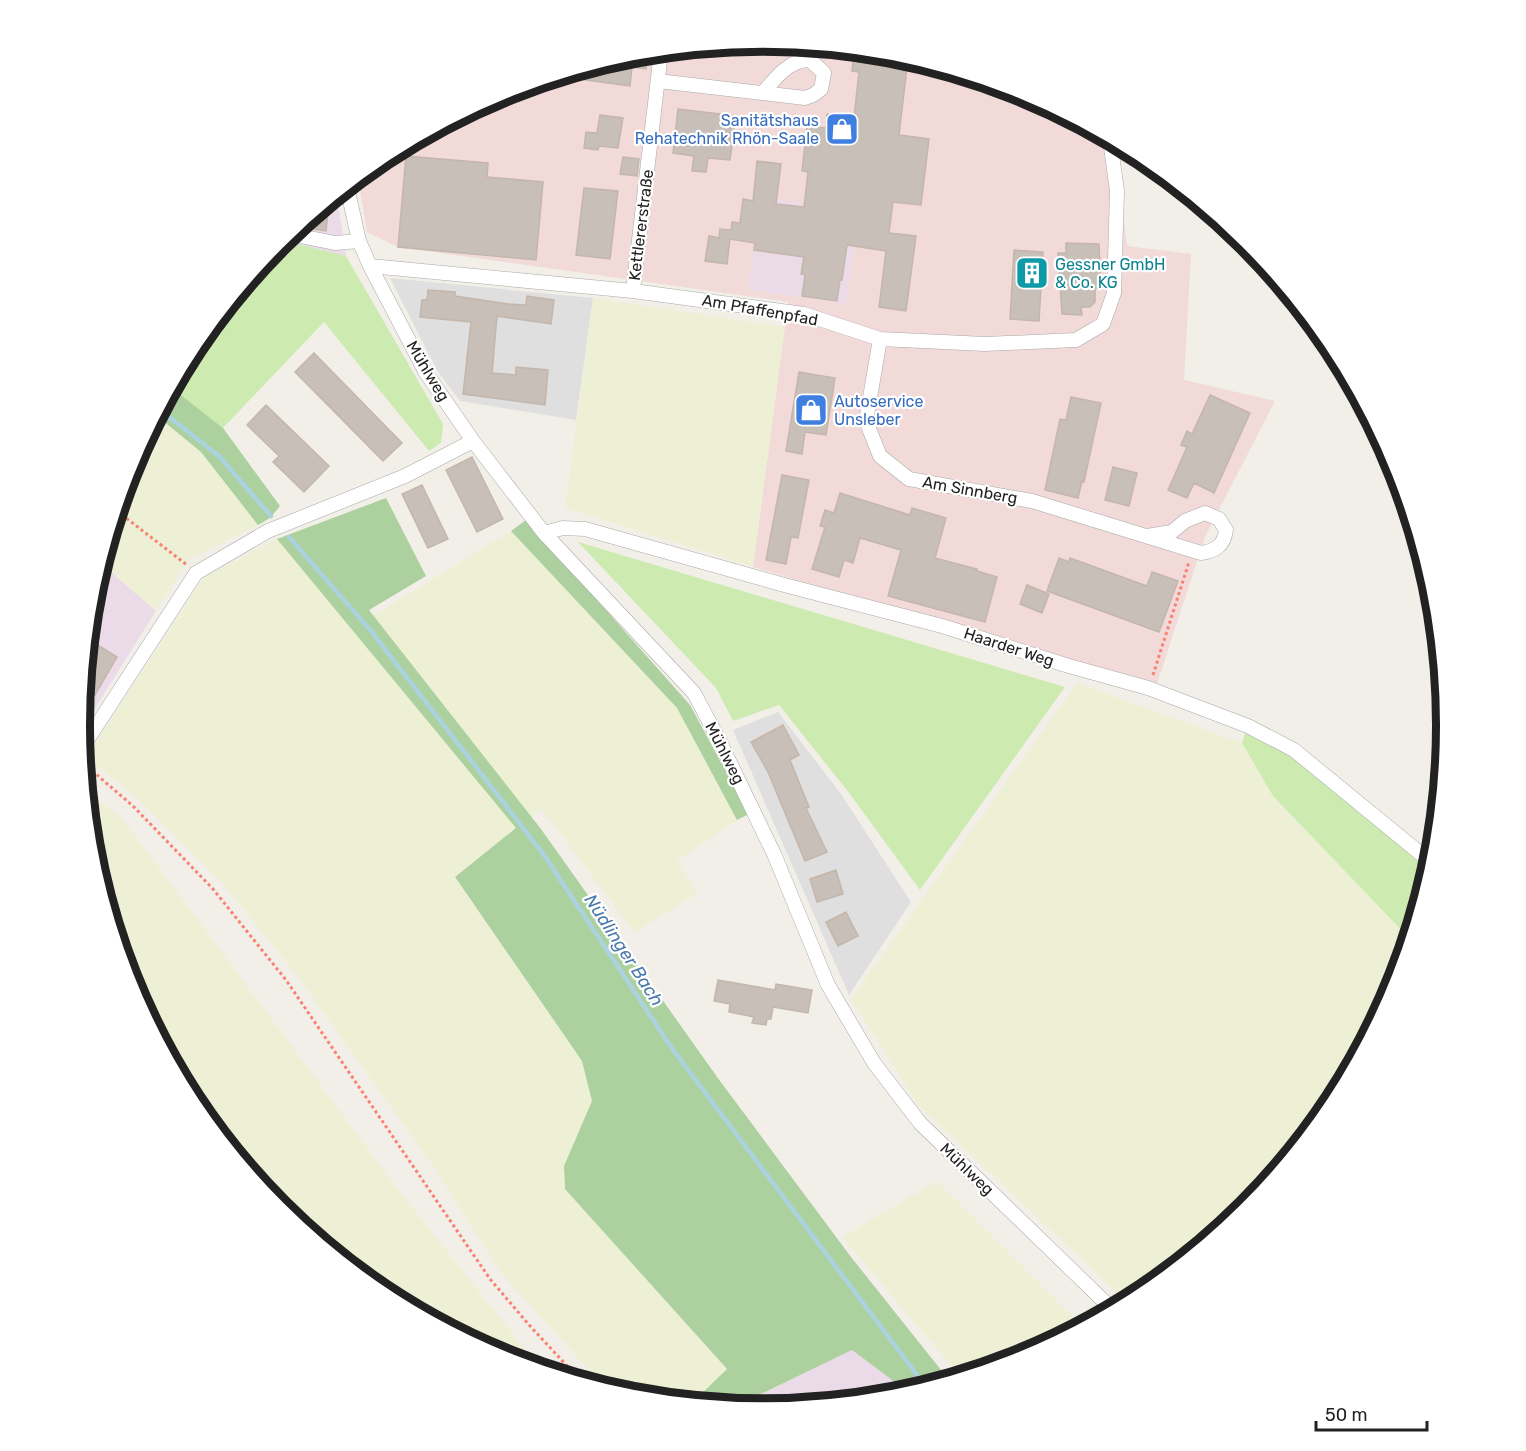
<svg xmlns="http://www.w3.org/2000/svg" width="1526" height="1451" viewBox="0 0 1526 1451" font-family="Rubik,sans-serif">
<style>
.residential{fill:#e0dfdf}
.commercial{fill:#f2dad9}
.industrial{fill:#ebdbe8}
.farmland{fill:#eef0d5}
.grass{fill:#cdebb0}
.forest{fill:#add19e}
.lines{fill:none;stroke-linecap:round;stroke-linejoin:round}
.stream{stroke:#aad3df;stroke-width:4.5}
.building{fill:#c7bfb8;stroke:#c4b6ab;stroke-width:1.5}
.minor-casing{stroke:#a9a9a9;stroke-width:15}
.path{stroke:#fa8072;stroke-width:3;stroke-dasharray:3 3;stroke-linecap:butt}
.minor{stroke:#fff;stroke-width:14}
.labels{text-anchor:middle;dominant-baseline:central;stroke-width:4.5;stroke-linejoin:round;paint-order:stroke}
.shop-label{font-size:16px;fill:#366cbe;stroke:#fff;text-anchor:end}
.street-label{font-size:16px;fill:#222;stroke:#fff}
.culture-label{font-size:16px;fill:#0d838f;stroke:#fff;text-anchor:start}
.water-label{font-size:18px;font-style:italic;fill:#4a7aab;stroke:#fff}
.rim{fill:none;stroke:#222;stroke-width:8}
</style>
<rect width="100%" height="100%" fill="#f2efe9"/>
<!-- residential -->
<path class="residential" d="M390,278l203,20 -17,122 -116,-19 -22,-29z
M778,712l63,82 70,108 -62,93 -116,-265z"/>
<!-- commercial -->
<path class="commercial" d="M763,42l134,13 128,39 89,48 13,104 64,8 -7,126 91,21 -70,136 -49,150 -403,-120 35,-265 -390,-55 -31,-15 -9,-54 26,-21 118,-63 128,-39z"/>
<!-- industrial -->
<path class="industrial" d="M337,196l9,60 -64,-16z
M762,198l97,12 -13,94 -98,-15z
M101,563l55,48 -76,121 13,-140z
M852,1350l56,42 -12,4 -133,13 -27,-3z"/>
<!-- farmland -->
<path class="farmland" d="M593,298l192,29 -32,240 -188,-59z
M157,416l44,36 57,73 -69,34 -33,52 -55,-48 31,-99z
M511,531l166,177 60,112 -60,40 20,34 -63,38 -92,-123 -88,68 128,184 10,40 -28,65 1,23 162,181 -34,32 -64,-6 -23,-7 -105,-116 -66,-104 -140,-196 -74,-91 -83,-83 -52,-42 119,-181 72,-37 79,87z
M1077,683l165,60 31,53 136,142 -15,49 -63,119 -85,103 -104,85 -15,8 -208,-196 -68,-107z
M86,791l37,28 283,381 135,169 -40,-12 -118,-63 -104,-85 -84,-104 -64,-118 -38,-128z
M937,1181l145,145 -58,31 -64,19 -118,-139z"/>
<!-- grass -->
<path class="grass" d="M282,240l64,16 97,168 -2,19 -12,8 -105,-129 -101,106 -51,-40 23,-43z
M578,542l487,145 -145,203 -70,-96 -71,-89 -46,16 -17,-33z
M1247,727l22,11 163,126 -23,74 -136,-142 -31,-53z"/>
<!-- forest -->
<path class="forest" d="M172,388l51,40 57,78 -10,12 -12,7 -57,-73 -44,-36z
M386,498l40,78 -57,34 172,219 179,252 131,176 98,123 -41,12 -56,-42 -116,56 -43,-4 34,-33 -162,-180 -1,-23 28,-65 -10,-40 -127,-184 61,-49 -239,-289z
M526,520l164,185 59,109 -12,6 -60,-112 -166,-177z"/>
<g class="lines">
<!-- stream -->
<path class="stream" d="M160,410l59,46 52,60
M289,537l82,94 173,224 129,195 253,337"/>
</g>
<!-- building -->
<path class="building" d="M854,51l43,4 11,4 -9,76 30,4 -8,66 -28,-3 -4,31 27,3 -10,75 -27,-4 7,-56 -39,-6 -5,35h-2l-3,21 -35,-5 3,-21 -4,-1 3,-17 -50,-7 1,-7 -25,-4 -3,25 -22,-3 4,-25 10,2 1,-9 11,1 1,-8 8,1 3,-24 10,2 4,-40 24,3 -5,40 28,3 4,-35 -6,-1 5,-45 19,2 1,-14 27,3 5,-45 -7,-1z
M648,53l-2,16 -14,-2 -2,19 -44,-6 1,-12 43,-13z
M678,109l58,7 -6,44 -22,-2 -2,14 -14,-1 2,-15 -21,-3z
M600,115l23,3 -5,30 -19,-2 -1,4 -14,-2 2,-16 11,1z
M406,156l82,7 -1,14 56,5 -7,78 -138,-13z
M623,157l16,2 -2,17 -17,-2z
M584,188l34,3 -8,68 -34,-4z
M329,202l-3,29 -27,-4 16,-14z
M1066,243l33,1 2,45 -6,-1v14l-5,5h-9l1,8 -20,-1 -4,-61h8z
M1014,250l29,2 -4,69 -29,-2z
M428,290l27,2v4l53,8 18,1 1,-9 27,4 -3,24 -54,-8 -5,57 24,2v-8l32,3 -3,35 -82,-11 8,-72 -51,-5 2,-17h5z
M314,353l88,90 -19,18 -88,-89z
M799,372l36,6 -9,57 -21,-3 -3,22 -16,-3z
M1210,395l40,18 -36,80 -20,-10 -7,15 -19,-8 19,-43 -6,-2 6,-14 5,3z
M1071,397l30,6 -17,79 -2,-1 -4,17 -33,-8 15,-71 6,1z
M266,405l63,61 -25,26 -31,-30 6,-6 -32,-31z
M472,457l31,62 -26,13 -31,-62z
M1113,467l24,6 -8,33 -24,-6z
M782,475l27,5 -11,58 -7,-1 -5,27 -20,-4z
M422,485l26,54 -20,9 -26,-54z
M840,493l70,22 2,-7 34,10 -11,40 42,11v2l20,6 -12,45 -97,-26 13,-46 -41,-12 -7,25 -9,-3 -5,17 -27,-8 13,-42 -5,-1 5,-16 9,3z
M1059,558l10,4 1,-4 77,28 5,-14 26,9 -19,51 -112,-41z
M1027,585l22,9 -7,19 -22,-9z
M96,644l21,13 -22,38 -12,-7 3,-28z
M783,725l16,30 -9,5 19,47 -3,1 21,44 -22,9 -37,-89 -17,-30z
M836,870l7,24 -26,8 -7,-23z
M846,912l12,24 -20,10 -12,-24z
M718,980l57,10 1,-6 36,6 -4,23 -35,-6 -2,12h-4l-1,6 -14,-2 2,-6 -25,-5 1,-8 -16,-3z"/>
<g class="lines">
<!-- minor casing -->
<g class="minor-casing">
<path id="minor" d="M658,81l147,17 8,-3 8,-6 3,-16 -14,-13c-21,0 -34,17 -47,33
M347,187l12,54 11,25 56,107 47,68 71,92 150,160 25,47 55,114 54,131 46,78 46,60 193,187
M290,234l45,9 24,-2
M370,266l263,25 171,23 76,25 105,5 91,-4 27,-16 11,-31 3,-102 -7,-51
M633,291l28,-239
M880,339l-14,82 14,35 29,23 123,22 169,52c14,-2 23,-7 25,-23l-7,-11 -14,-6 -20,8 -13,11 -25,4
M544,533l19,-5 22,1 203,57 154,40 127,40 79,22 100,38 46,24 138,113
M82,748l114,-175 72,-42 137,-55 68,-35"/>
</g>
<!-- path -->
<path class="path" d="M117,511l70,54
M1153,675l36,-113
M83,763l50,43 80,83 73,91 204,299 40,47 52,56"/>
<!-- minor -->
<use href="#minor" class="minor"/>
</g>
<!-- icons -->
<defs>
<g id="shop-square" transform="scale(1.725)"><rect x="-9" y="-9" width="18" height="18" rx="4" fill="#3f7fe0" stroke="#fff"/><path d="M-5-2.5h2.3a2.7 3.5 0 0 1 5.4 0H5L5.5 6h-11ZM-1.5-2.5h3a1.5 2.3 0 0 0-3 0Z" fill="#fff"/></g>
<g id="building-square" transform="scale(1.725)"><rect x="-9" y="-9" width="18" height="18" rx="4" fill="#0f9aa8" stroke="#fff"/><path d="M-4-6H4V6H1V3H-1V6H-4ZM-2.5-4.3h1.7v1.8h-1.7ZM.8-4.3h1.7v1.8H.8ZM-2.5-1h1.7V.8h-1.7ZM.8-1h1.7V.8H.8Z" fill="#fff"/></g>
</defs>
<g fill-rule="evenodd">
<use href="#shop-square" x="842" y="129"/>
<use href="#building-square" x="1032" y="273"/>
<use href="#shop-square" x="811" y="410"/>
</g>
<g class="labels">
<!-- shop labels -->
<g class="shop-label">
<text x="819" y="120">Sanitätshaus<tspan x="819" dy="18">Rehatechnik Rhön-Saale</tspan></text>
<text x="834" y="401" text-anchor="start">Autoservice<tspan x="834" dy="18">Unsleber</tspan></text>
</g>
<!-- street labels -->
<g class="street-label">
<text transform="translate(641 225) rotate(-83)">Kettlererstraße</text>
<text transform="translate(760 310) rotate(10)">Am Pfaffenpfad</text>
<text transform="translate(428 371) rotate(59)">Mühlweg</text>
<text transform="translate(970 490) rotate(10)">Am Sinnberg</text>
<text transform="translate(1009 647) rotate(18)">Haarder Weg</text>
<text transform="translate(725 753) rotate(63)">Mühlweg</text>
<text transform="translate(967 1169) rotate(44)">Mühlweg</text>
</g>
<!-- culture labels -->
<g class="culture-label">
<text x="1055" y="264">Gessner GmbH<tspan x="1055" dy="18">&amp; Co. KG</tspan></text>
</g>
<!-- water labels -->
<g class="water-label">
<text transform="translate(624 950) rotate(57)">Nüdlinger Bach</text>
</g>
</g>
<!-- crop -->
<path d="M0 0H1526V1451H0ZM90 725a673 673 0 1 1 1346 0a673 673 0 1 1-1346 0Z" fill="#fff" fill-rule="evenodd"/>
<path class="rim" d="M90 725a673 673 0 1 1 1346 0a673 673 0 1 1-1346 0Z"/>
<!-- scale -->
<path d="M1316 1421v9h111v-9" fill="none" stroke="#222222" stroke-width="3"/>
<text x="1325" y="1421" font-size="18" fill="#222222" stroke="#ffffff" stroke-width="4.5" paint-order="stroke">50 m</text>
</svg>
